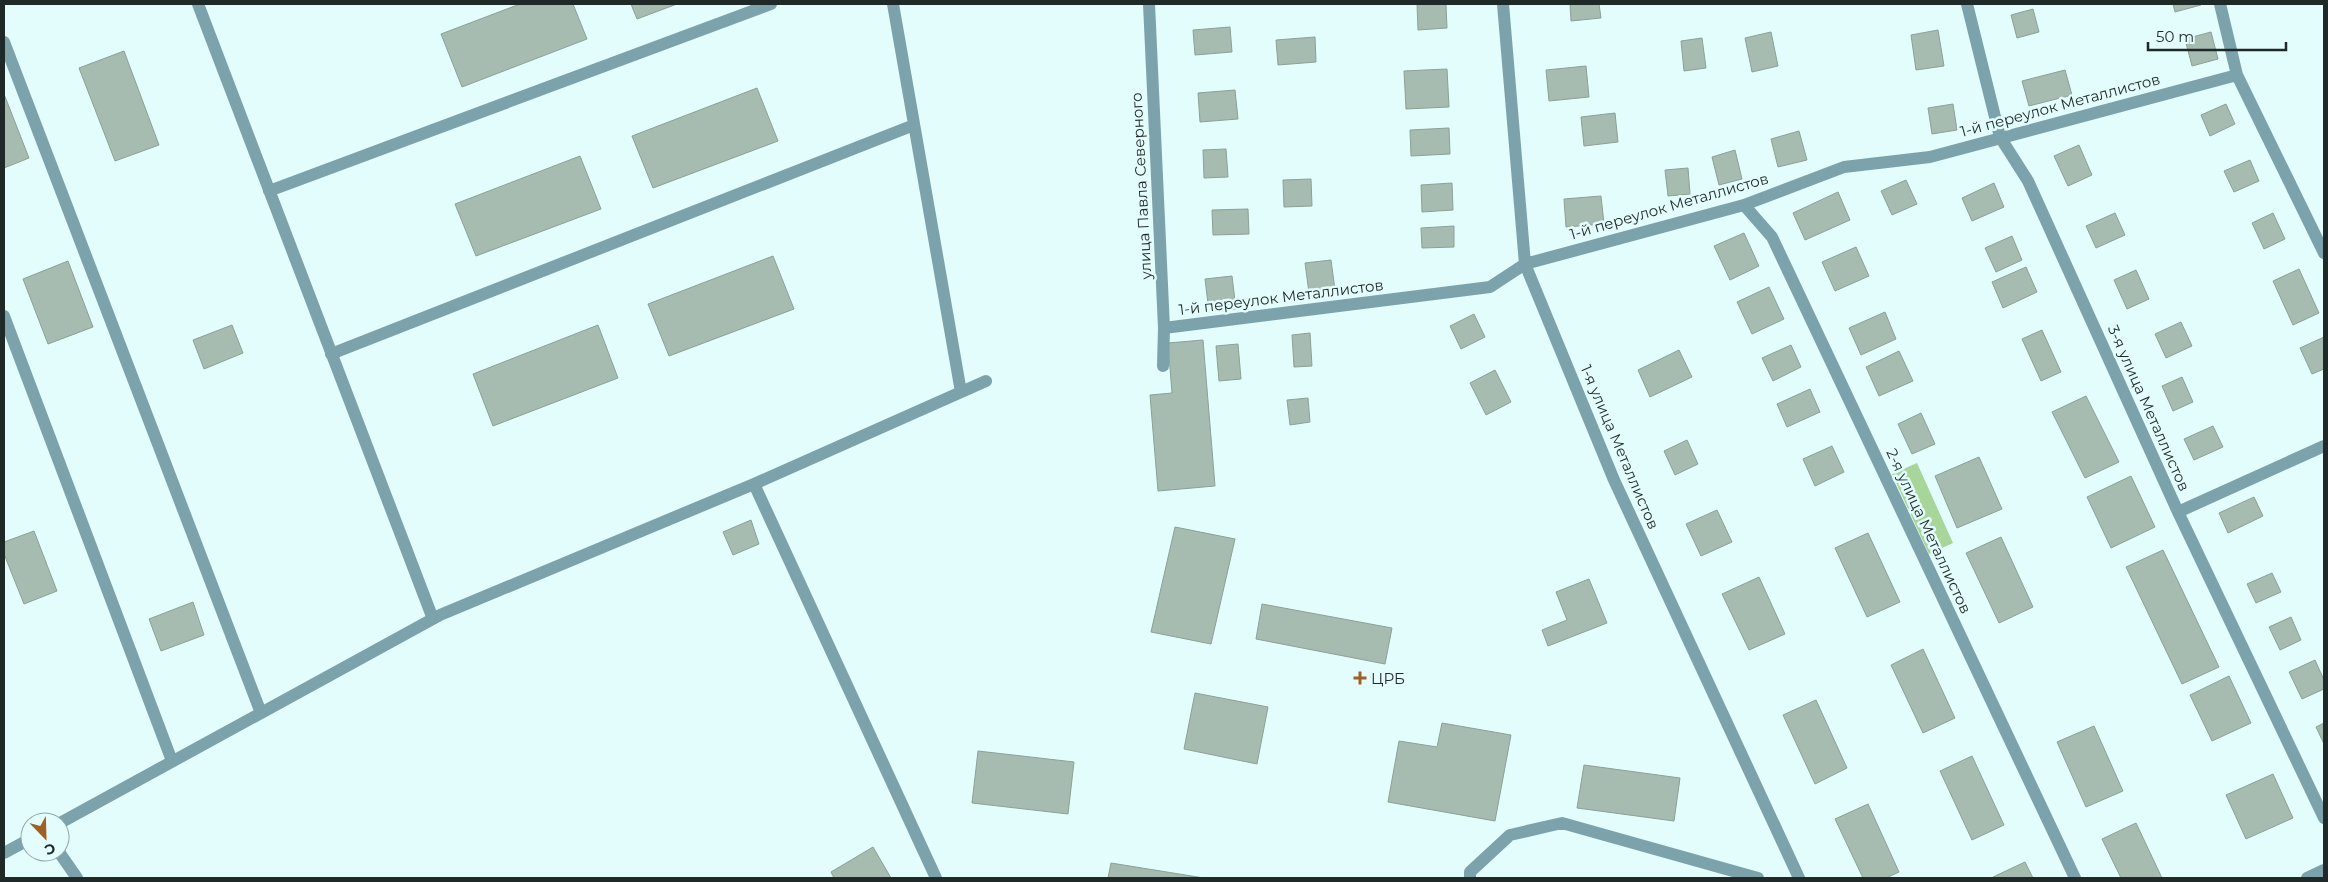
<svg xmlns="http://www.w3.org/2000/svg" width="2328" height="882" viewBox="0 0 2328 882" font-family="Montserrat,sans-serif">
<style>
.green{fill:#a8d599}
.building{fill:#a6bcb1;stroke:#8ca196}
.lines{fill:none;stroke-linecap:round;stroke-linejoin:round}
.minor{stroke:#7ca2ab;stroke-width:12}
.poi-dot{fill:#9e6025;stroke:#e2fdfb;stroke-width:2}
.labels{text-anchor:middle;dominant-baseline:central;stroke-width:5;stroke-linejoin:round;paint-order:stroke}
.street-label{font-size:15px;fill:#1f2928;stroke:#e2fdfb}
.poi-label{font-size:15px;fill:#1f2928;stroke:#e2fdfb;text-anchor:start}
</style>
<rect width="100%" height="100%" fill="#e2fdfb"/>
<!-- green -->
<path class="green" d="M1917,463l36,80 -24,11 -37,-80z"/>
<!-- building -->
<path class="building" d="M520,4h53l14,35 -125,48 -21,-53z
M631,4h46l-40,15z
M1417,4h29l1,24 -29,2z
M1570,4h29l2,14 -30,3z
M2173,4h27l1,1 -26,7z
M2033,9l6,23 -22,6 -6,-23z
M1230,27l2,25 -37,3 -2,-25z
M1938,30l6,36 -28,4 -5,-35z
M1771,32l7,34 -26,6 -7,-34z
M2211,32l7,27 -26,7 -7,-27z
M1315,37l1,25 -38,3 -2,-25z
M1702,38l4,30 -22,3 -3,-30z
M124,51l35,94 -44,16 -36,-93z
M1586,66l3,31 -40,4 -3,-31z
M1447,69l2,38 -43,2 -2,-38z
M2065,70l7,25 -43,11 -7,-25z
M757,88l21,53 -125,47 -21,-52z
M1235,90l3,29 -38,3 -2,-29z
M4,94l25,64 -25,10z
M1953,104l4,26 -25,4 -4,-26z
M2226,104l9,20 -25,12 -9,-21z
M1615,113l3,29 -34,4 -3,-29z
M1449,128l1,26 -39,2 -1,-26z
M1799,131l8,29 -29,7 -7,-28z
M2079,145l13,30 -24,11 -14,-30z
M1226,149l2,28 -24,1 -1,-28z
M1735,150l7,29 -23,6 -7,-28z
M580,156l21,53 -125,47 -21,-52z
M2250,160l9,21 -25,11 -10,-21z
M1688,168l2,26 -22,2 -3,-26z
M1311,179l1,27 -28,1 -1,-27z
M1906,180l11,24 -25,11 -11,-24z
M1452,183l1,27 -31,2 -1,-27z
M1994,183l10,24 -32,14 -10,-23z
M1838,192l12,28 -45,20 -12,-27z
M1601,196l3,28 -38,3 -2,-28z
M1248,209l1,25 -36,1 -1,-25z
M2115,213l10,22 -29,13 -10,-22z
M2273,213l12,26 -21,10 -12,-26z
M1454,226v21l-32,1 -1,-20z
M1744,233l15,33 -29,14 -16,-34z
M2012,236l10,24 -26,12 -11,-24z
M1856,247l13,29 -34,15 -13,-29z
M773,256l21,53 -125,47 -21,-52z
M1331,260l4,30 -26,3 -4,-30z
M68,261l25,66 -45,17 -25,-65z
M2026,267l11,25 -34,16 -11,-26z
M2299,269l20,44 -26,12 -20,-44z
M2136,270l13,29 -22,10 -13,-29z
M1232,276l4,33 -27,3 -4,-33z
M1769,287l15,32 -32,15 -15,-32z
M1885,312l11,27 -35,16 -12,-27z
M1474,314l11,23 -24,12 -11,-23z
M2181,322l11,24 -26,12 -11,-24z
M232,325l11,28 -39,16 -11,-29z
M598,325l20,53 -125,48 -20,-52z
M2042,330l19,42 -20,9 -19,-42z
M1310,333l2,33 -18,1 -2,-32z
M2324,337v32l-12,5 -12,-26z
M1203,340l12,146 -57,5 -8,-96 22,-2 -4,-50z
M1238,344l3,35 -22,2 -3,-35z
M1791,345l10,22 -28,14 -11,-23z
M1679,350l13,27 -42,20 -12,-27z
M1899,351l14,30 -34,15 -13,-29z
M1495,370l16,32 -25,13 -16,-32z
M2182,377l11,25 -20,9 -11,-25z
M1810,389l10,23 -33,15 -10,-23z
M2086,396l33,66 -34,16 -33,-66z
M1308,398l2,24 -20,3 -3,-25z
M1921,413l14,31 -23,10 -14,-30z
M2213,426l10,21 -29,13 -10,-21z
M1687,440l11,24 -23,11 -11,-24z
M1832,446l12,26 -29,14 -12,-27z
M1979,457l23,52 -45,19 -22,-52z
M2131,476l24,51 -44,21 -24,-51z
M2254,497l9,19 -35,17 -9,-20z
M1717,510l15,32 -31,14 -15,-32z
M751,520l8,24 -26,11 -10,-23z
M1175,527l60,12 -24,105 -60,-12z
M34,531l23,60 -33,13 -20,-50v-12z
M1868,533l32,69 -33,15 -32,-69z
M2001,537l32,70 -34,16 -33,-70z
M2163,550l56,117 -37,17 -56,-117z
M2272,573l9,19 -25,11 -9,-19z
M1759,577l26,57 -36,16 -27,-56z
M1589,579l18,44 -59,23 -6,-16 25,-10 -11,-28z
M193,602l11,33 -43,16 -12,-32z
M1262,604l130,24 -7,36 -129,-25z
M2291,617l10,23 -21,10 -11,-23z
M1923,649l32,69 -32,15 -32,-68z
M2315,660l9,20v9l-22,10 -13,-27z
M2229,676l22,47 -39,18 -22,-46z
M1195,693l73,14 -11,57 -73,-15z
M1816,700l31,68 -32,16 -32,-69z
M1442,723l69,12 -16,86 -107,-19 11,-61 38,6z
M2324,723v21l-8,-17z
M2094,726l29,65 -37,16 -29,-65z
M978,751l96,11 -6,52 -96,-11z
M1972,756l32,69 -32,15 -32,-69z
M1584,765l96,13 -6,43 -97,-13z
M2273,774l20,44 -47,21 -20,-44z
M1868,804l31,68 -13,6h-23l-28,-59z
M2136,823l26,55h-41l-19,-39z
M873,847l18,31h-57l-3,-6z
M2025,862l8,16h-39l-1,-1z
M1111,863l93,15h-96z"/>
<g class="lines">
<!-- minor -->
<path class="minor" d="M198,4l235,615
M893,4l68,388
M1149,4l15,324 -1,38
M1503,4l22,260 89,216 185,398
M1967,4l33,133 28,44 150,331 146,306
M2220,4l17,71 87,178
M4,42l257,671
M269,191l502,-187
M1744,205l28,32 303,641
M4,316l168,445
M1164,328l326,-41 35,-23 219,-59 100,-38 86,-10 307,-82
M331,354l583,-229
M754,484l182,394
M2178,512l146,-66
M60,823l380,-208 314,-131 232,-103
M59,852l18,26
M4,853l26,-14
M1470,878v-6l40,-37 52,-12 196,55
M2307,878l17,-8"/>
</g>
<!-- markers -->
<path class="poi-dot" d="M1357.5 670.5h5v5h5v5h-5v5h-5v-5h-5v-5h5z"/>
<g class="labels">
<!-- street labels -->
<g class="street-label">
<text transform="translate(2060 105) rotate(-15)">1-й переулок Металлистов</text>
<text transform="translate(1141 186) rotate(-93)">улица Павла Северного</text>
<text transform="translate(1669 206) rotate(-16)">1-й переулок Металлистов</text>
<text transform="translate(1281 297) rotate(-7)">1-й переулок Металлистов</text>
<text transform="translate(2149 408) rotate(66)">3-я улица Металлистов</text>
<text transform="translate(1620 447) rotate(67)">1-я улица Металлистов</text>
<text transform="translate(1929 531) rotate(65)">2-я улица Металлистов</text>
</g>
<!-- poi labels -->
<g class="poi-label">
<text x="1371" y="678">ЦРБ</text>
</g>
</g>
<!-- border -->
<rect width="2328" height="882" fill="none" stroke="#1f2928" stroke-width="10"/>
<!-- north arrow -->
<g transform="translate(45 837) rotate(157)"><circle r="24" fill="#e2fdfb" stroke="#94a8a7"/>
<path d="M0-4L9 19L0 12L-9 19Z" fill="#9e6025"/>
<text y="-8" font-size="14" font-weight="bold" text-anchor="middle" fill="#1f2928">С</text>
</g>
<!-- scale -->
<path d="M2148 42v8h138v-8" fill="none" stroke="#1f2928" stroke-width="2.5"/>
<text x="2156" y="42" font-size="15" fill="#1f2928" stroke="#e2fdfb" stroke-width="4" paint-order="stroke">50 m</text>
</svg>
